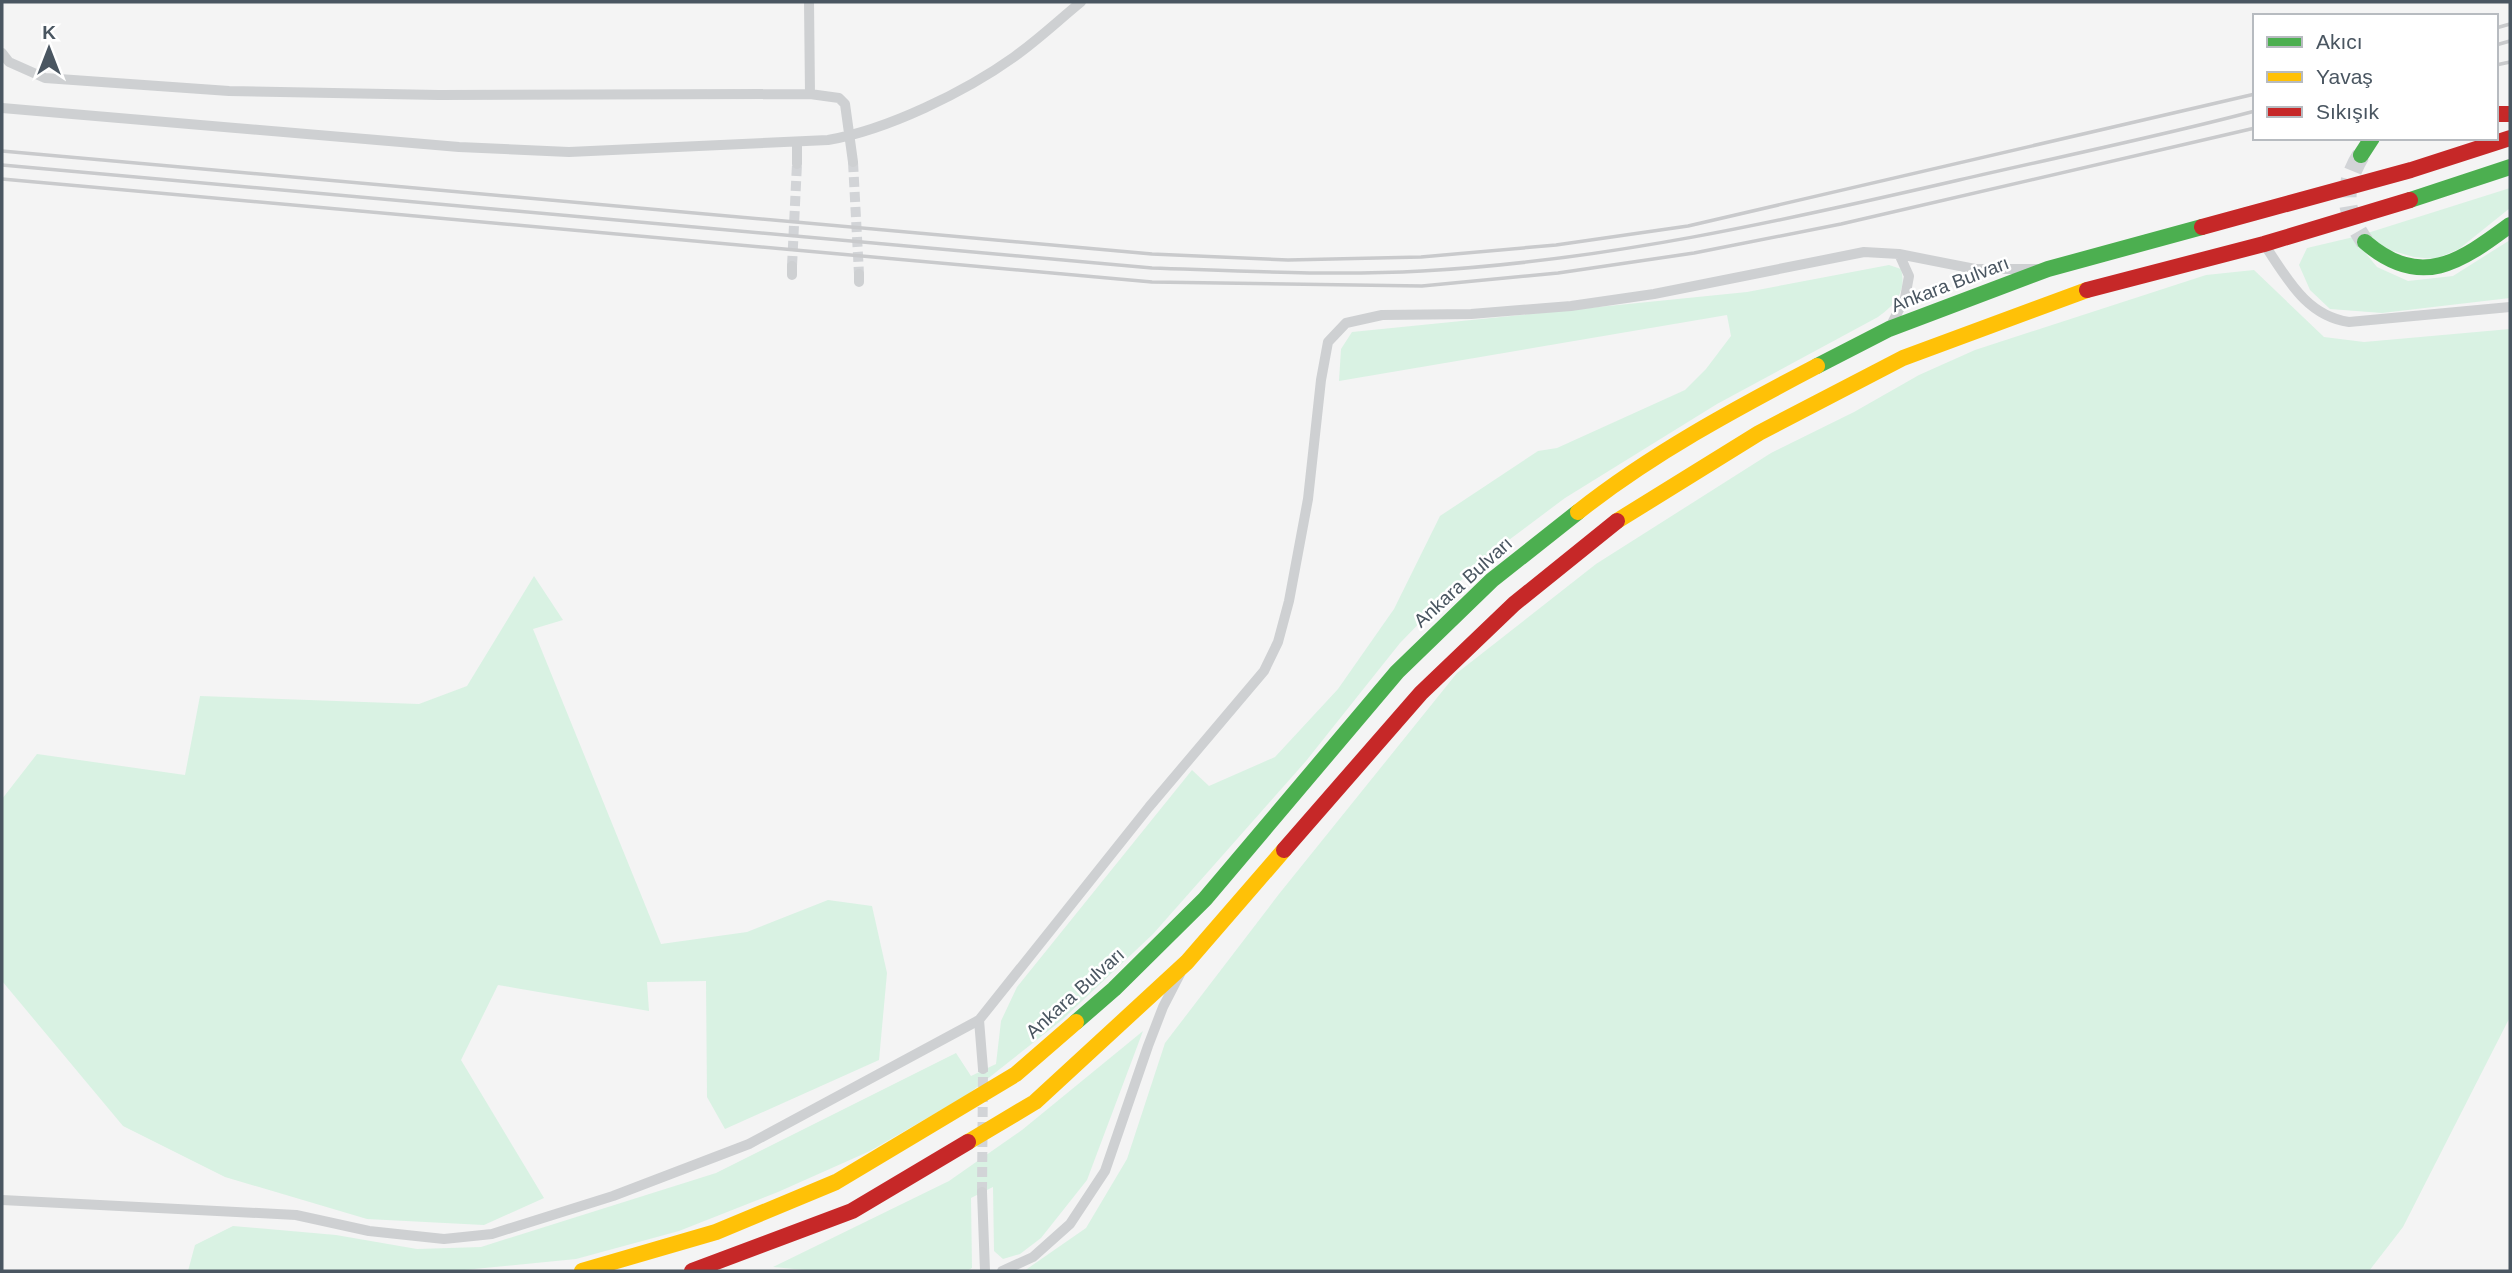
<svg xmlns="http://www.w3.org/2000/svg" width="2512" height="1273" viewBox="0 0 2512 1273" font-family="Helvetica,sans-serif">
<style>
.green{fill:#d9f2e3}
.lines{fill:none;stroke-linecap:round;stroke-linejoin:round}
.street-tunnel{stroke:#d2d4d7;stroke-width:10;stroke-dasharray:10 5;stroke-linecap:butt}
.primary-tunnel{stroke:#d2d4d7;stroke-width:18;stroke-dasharray:18 9;stroke-linecap:butt}
.street{stroke:#ced0d2;stroke-width:10}
.fast{stroke:#4caf50;stroke-width:16}
.slow{stroke:#ffc107;stroke-width:16}
.jam{stroke:#c62828;stroke-width:16}
.rail{stroke:#c9cacc;stroke-width:3.5}
.labels{text-anchor:middle;dominant-baseline:central;stroke-width:5;stroke-linejoin:round;paint-order:stroke}
.street-label{font-size:19px;fill:#4a5661;stroke:#fff}
</style>
<rect width="100%" height="100%" fill="#f4f4f4"/>
<!-- green -->
<path class="green" d="M2510,188v20l-51,41 -24,10 -21,-2 -28,-8 -23,1 14,17 31,14 45,-5 57,-36v58l-128,15 -52,-4 -20,-19 -11,-25 8,-17 51,-12z
M1889,265l12,4c6,22 -6,36 -23,48l-161,87 -152,94 -87,65 -78,80 -94,118 -153,173 -91,86 -95,75 -97,56 -92,41 -99,39 -103,28 -122,12h-266l7,-26 38,-19 103,9 81,14 64,-2 235,-74 240,-120 15,23 25,-12 5,-43 16,-34 175,-217 17,16 66,-29 63,-68 56,-80 46,-93 98,-65 19,-3 128,-58 21,-21 25,-33 -4,-21 -388,66 2,-32 11,-17 395,-40z
M2254,270l70,67 40,5 146,-13v688l-107,210 -34,44h-1345l62,-43 41,-69 38,-116 114,-149 178,-221 139,-109 175,-111 83,-41 65,-37 56,-25 231,-75z
M534,576l29,44 -30,9 128,315 86,-12 81,-32 44,6 15,67 -8,87 -154,69 -18,-32 -1,-116 -59,1 2,29 -151,-26 -37,75 83,138 -60,27 -117,-6 -142,-42 -102,-51 -121,-145v-182l35,-45 148,21 15,-79 219,8 48,-18z
M1143,1031l-56,149 -46,58 -21,16 -17,5 -9,-8 -1,-64 -22,11 1,70 -5,3h-151l-43,-4 176,-86 73,-51z"/>
<g class="lines">
<!-- street-tunnel -->
<path class="street-tunnel" d="M853,162l6,112
M792,266l5,-102
M982,1192l1,-123"/>
<!-- primary-tunnel -->
<path class="primary-tunnel" d="M2361,155c-20,33 -17,57 4,87"/>
<!-- street -->
<path class="street" d="M2,53l7,9 36,16 184,13 210,4 371,-1 -1,-92
M810,94l29,4 6,6 8,58
M2,108l457,39 110,5 259,-12c59,-10 137,-48 186,-83 24,-17 45,-37 67,-55
M797,164v-22
M2264,244c23,34 42,72 85,78l161,-15
M859,274v8
M792,275v-9
M1889,329l16,-31 4,-22 -10,-22
M979,1020l4,49
M982,1192l3,79
M2,1200l294,15 73,16 75,8 48,-5 121,-38 136,-52 230,-124 170,-213 115,-136 14,-29 11,-41 19,-102 13,-119 7,-38 18,-19 36,-8 89,-1 100,-8 83,-12 210,-42 35,2 76,15h61
M1002,1271l31,-14 37,-33 35,-53 43,-125 15,-39 17,-33"/>
<!-- fast -->
<path class="fast" d="M2361,155l11,-17
M2410,200l100,-33
M2365,242c56,48 95,20 145,-17
M1817,366l72,-37 159,-60 154,-42
M1076,1022l38,-33 91,-90 192,-227 95,-92 86,-68"/>
<!-- slow -->
<path class="slow" d="M1578,512c73,-58 157,-103 239,-146
M1617,521l142,-88 144,-75 184,-68
M968,1142l67,-40 152,-140 97,-112
M582,1271l134,-39 120,-50 180,-108 60,-52"/>
<!-- jam -->
<path class="jam" d="M2496,114h14
M2202,227l209,-57 99,-32
M2087,290l177,-46 146,-44
M1284,850l137,-157 93,-89 103,-83
M692,1271l160,-60 116,-69"/>
<!-- rail -->
<path class="rail" d="M2496,28l14,-4
M2496,45l14,-4
M2496,65l14,-3
M2,151l1150,103 136,6 133,-3 135,-12 132,-19 567,-132
M2,165l1150,103c90,3 180,8 270,3 182,-10 360,-50 537,-91 99,-23 198,-43 296,-69
M2,179l1150,103 270,4 136,-13 136,-20 147,-29 414,-96"/>
</g>
<g class="labels">
<!-- street labels -->
<g class="street-label">
<text transform="translate(1950 284) rotate(-21)">Ankara Bulvarı</text>
<text transform="translate(1463 582) rotate(-42)">Ankara Bulvarı</text>
<text transform="translate(1075 993) rotate(-42)">Ankara Bulvarı</text>
</g>
</g>
<!-- border -->
<rect width="2512" height="1273" fill="none" stroke="#4a5661" stroke-width="7"/>
<!-- legend -->
<rect x="2253" y="14" width="245" height="126" fill="#ffffff" stroke="#b7bbc0" stroke-width="2"/>
<rect x="2267" y="37" width="35" height="10" fill="#4caf50" stroke="#b7bbc0" stroke-width="2"/>
<text x="2316" y="49" font-size="21" fill="#4a5661">Akıcı</text>
<rect x="2267" y="72" width="35" height="10" fill="#ffc107" stroke="#b7bbc0" stroke-width="2"/>
<text x="2316" y="84" font-size="21" fill="#4a5661">Yavaş</text>
<rect x="2267" y="107" width="35" height="10" fill="#c62828" stroke="#b7bbc0" stroke-width="2"/>
<text x="2316" y="119" font-size="21" fill="#4a5661">Sıkışık</text>
<!-- north arrow -->
<g transform="translate(49 49)" stroke="#ffffff" stroke-width="5" paint-order="stroke">
<path d="M0-5L12 26L0 18L-12 26Z" fill="#4a5661"/>
<text y="-10" font-size="19" font-weight="bold" text-anchor="middle" fill="#4a5661">K</text>
</g>
</svg>
